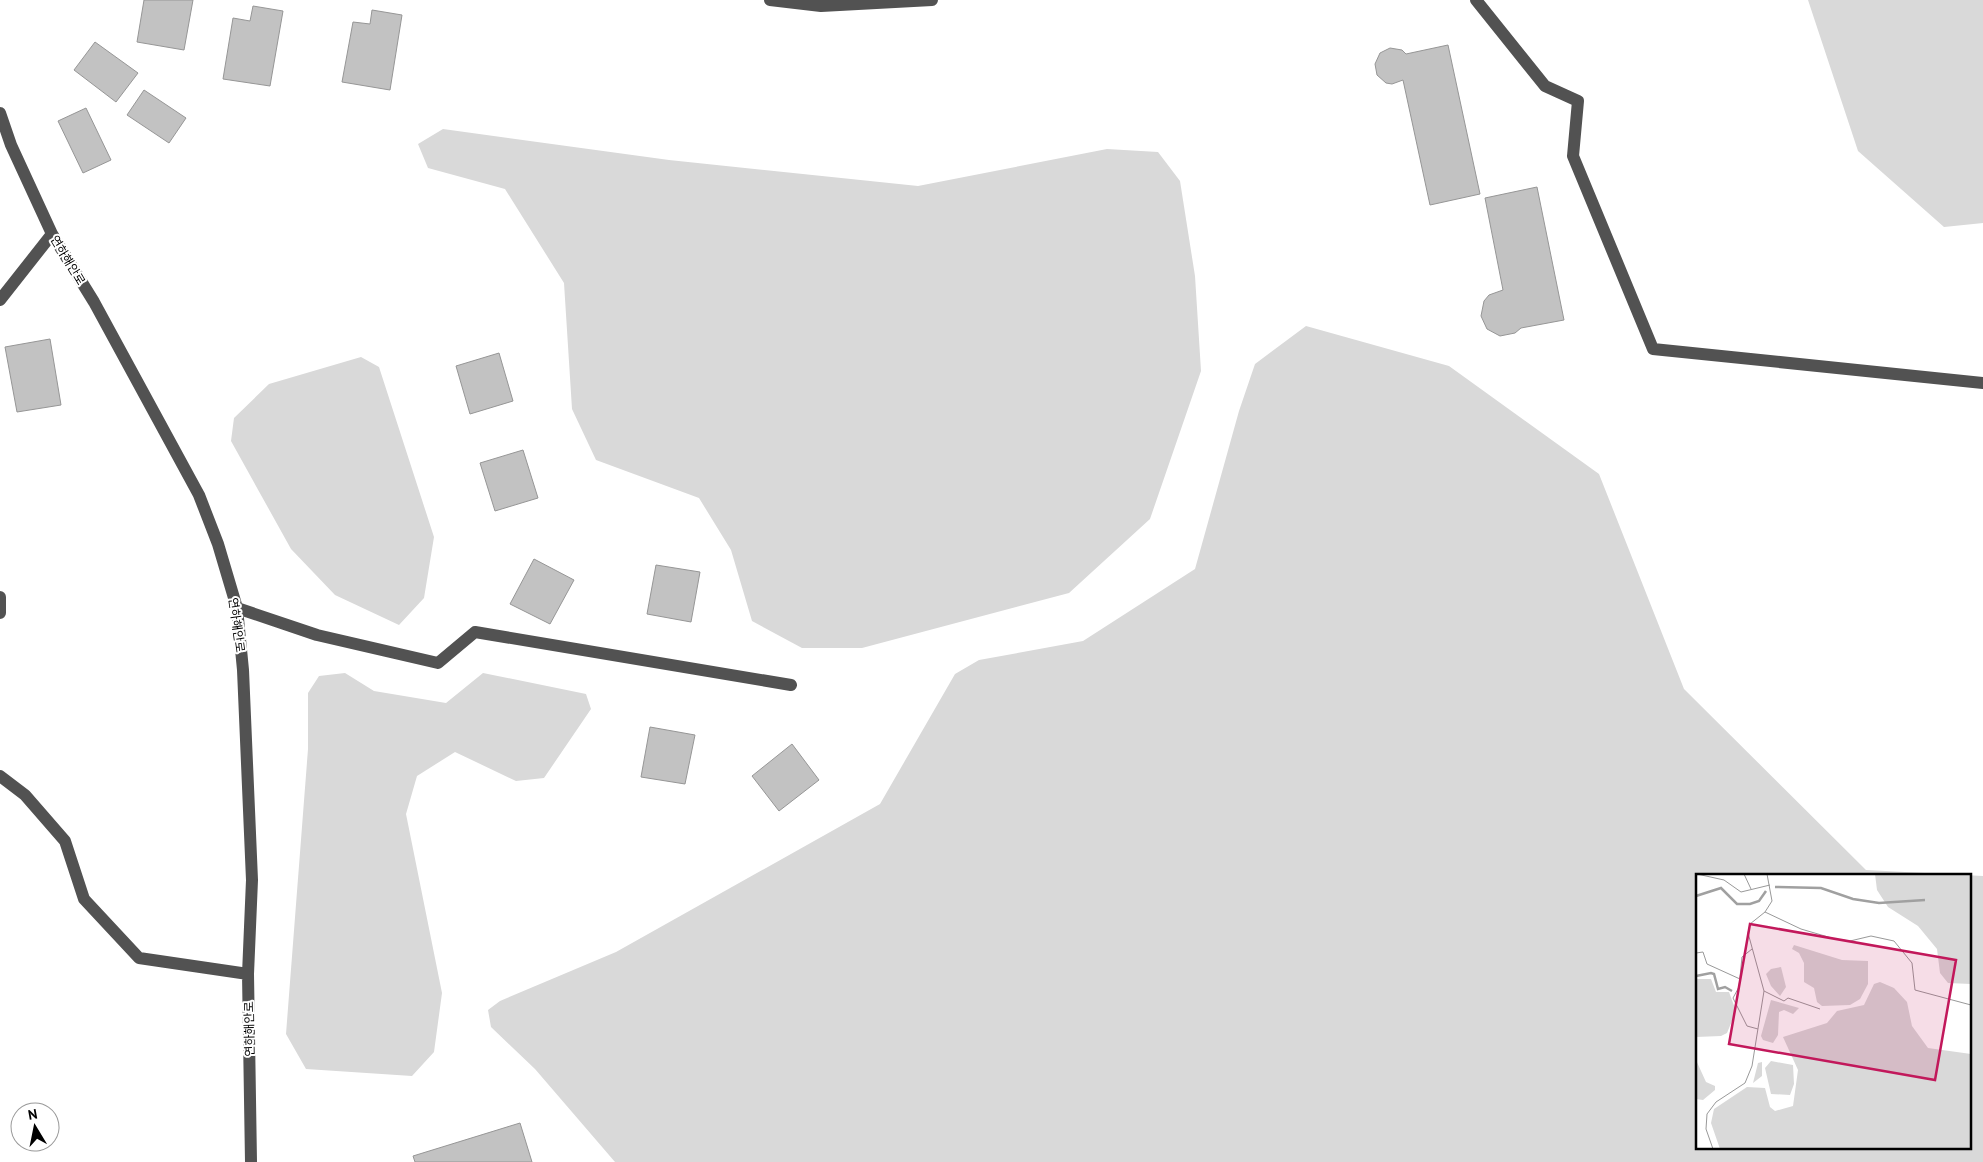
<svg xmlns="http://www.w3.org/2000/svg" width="1983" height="1162" viewBox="0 0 1983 1162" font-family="'PT Sans','Noto Sans KR',sans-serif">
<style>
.green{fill:#d9d9d9;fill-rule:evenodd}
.building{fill:#c2c2c2;stroke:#969696}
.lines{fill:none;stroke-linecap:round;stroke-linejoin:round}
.minor{stroke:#525252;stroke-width:12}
.labels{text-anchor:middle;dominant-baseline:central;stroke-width:4;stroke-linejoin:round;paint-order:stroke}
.street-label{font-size:12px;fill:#000;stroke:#fff}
.inset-river{fill:none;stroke:#a0a0a0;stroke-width:2.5}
.inset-road{fill:none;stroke:#999;stroke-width:1}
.view{fill:#c2185b;fill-opacity:0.15;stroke:#c2185b;stroke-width:2.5}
.inset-edge{fill:none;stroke:#000;stroke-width:2.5}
</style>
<rect width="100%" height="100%" fill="#fff"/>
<!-- green -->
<path class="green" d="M1808,0h175v223l-39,4 -86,-76z
M443,129l226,31 249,26 189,-37 51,3 22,29 15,95 6,95 -51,148 -81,74 -207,55h-60l-50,-27 -21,-71 -32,-52 -103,-38 -24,-51 -8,-126 -59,-94 -77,-21 -10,-24z
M1306,326l143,40 150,108 85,215 182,181 117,6v286h-1368l-80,-93 -44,-42 -3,-17 12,-9 116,-49 264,-148 75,-130 24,-14 104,-19 112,-72 44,-158 16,-47zM1697,876h272v272h-272z
M361,357l18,10 55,170 -10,61 -25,27 -64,-30 -44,-46 -60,-108 3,-23 35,-34z
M345,673l29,18 72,12 37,-30 103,21 5,15 -47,69 -28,3 -61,-29 -38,24 -11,38 36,179 -8,59 -22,24 -106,-7 -20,-35 22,-285v-56l11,-17z"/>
<!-- building -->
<path class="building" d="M144,0h49l-9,50 -47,-8z
M253,6l30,5 -13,75 -47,-7 10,-61 17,3z
M372,10l30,5 -12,75 -48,-8 11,-60 17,2z
M95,42l43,31 -22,29 -42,-32z
M1448,45l32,149 -50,11 -27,-125 -11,4 -6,-1 -9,-8 -2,-11 5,-11 10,-5 12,2 4,4z
M144,90l42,28 -17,25 -42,-28z
M86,108l25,52 -28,13 -25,-52z
M1537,187l27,133 -43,8 -6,5 -15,3 -13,-7 -6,-13 3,-15 5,-6 14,-5 -18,-92z
M50,339l11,66 -44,7 -12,-65z
M499,353l14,48 -43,13 -14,-48z
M523,450l15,48 -43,13 -15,-48z
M534,559l40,21 -24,44 -40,-20z
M656,565l44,7 -9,50 -44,-8z
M650,727l45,8 -10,49 -44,-7z
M792,744l27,36 -40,31 -27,-35z
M520,1123l12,39h-117l-2,-6z"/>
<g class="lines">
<!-- minor -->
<path class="minor" d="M770,0l51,6 111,-6
M1476,0l69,86 33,15 -5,55 80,193 330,34
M0,113l11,32 41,89 42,68 105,193 19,49 19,64 6,62 9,210 -4,94 3,188
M0,300l52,-66
M0,597v16
M237,608l80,27 121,28 37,-31 316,53
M0,776l25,19 40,46 19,58 55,59 109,16"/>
</g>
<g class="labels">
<!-- street labels -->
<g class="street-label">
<text transform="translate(68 260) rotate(59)">연하해안로</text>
<text transform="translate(237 625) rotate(82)">연하해안로</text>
<text transform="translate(249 1029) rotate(-91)">연하해안로</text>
</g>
</g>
<!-- overview -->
<g transform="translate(1696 874)">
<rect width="275" height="275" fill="#fff"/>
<path d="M179,0h96v110l-23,-1 -8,-10 -3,-24 -19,-23 -30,-19 -11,-17zM98,71l48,15 26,1v23l-8,15 -10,6 -28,1 -5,-4 -3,-14 -10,-6v-19l-5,-10 -7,-4zM85,93l5,20 -6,9 -9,-10 -5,-12 5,-5zM0,105h15l5,13h13l7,19 -9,22 -6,3 -25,1zM184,108l14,6 13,14 5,24 16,22 43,6v95h-251l-9,-26 3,-14 33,-22 18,1 5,19 5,4 18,-5 5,-36 -15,-33 44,-14 10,-12 27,-6 10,-21zM75,126l28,8 -6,6 -9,-4 -5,2 -1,23 -5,8 -10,-3 -2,-4zM0,186l10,22 9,4v4l-12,10 -7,-1zM75,187l22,4 1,19 -4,11 -19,-1 -6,-26zM66,188v14l-9,7 5,-20z" fill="#d9d9d9"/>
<path class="inset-river" d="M79,13l46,1 32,11 26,4 46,-3M0,22l25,-8 16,16h13l9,-3 7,-10M0,102l15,-3 3,1 4,15 7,-2 7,4"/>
<path class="inset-road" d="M1,0l27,6 17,12 29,-7M48,0l7,15M69,38l36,17 34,10 15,2 21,-5 23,5 18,22 3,27 56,15M56,75l-10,8 -3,30 -6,11 14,28 11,3M0,79l7,-1 4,12 33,15M68,117l20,10 4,-3 32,11M17,275l-7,-20 1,-15 9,-12 29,-19 7,-17 12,-75 -16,-58 2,-9 15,-12 7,-11 -5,-27"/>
<path class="view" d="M54,50l206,36 -21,120 -206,-36z"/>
<rect width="275" height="275" class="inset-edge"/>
</g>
<!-- north arrow -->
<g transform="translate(35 1127) rotate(350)"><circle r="24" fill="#ffffff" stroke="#999999"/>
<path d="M0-4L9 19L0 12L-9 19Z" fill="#000000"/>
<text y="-8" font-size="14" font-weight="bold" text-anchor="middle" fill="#000000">N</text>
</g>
</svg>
